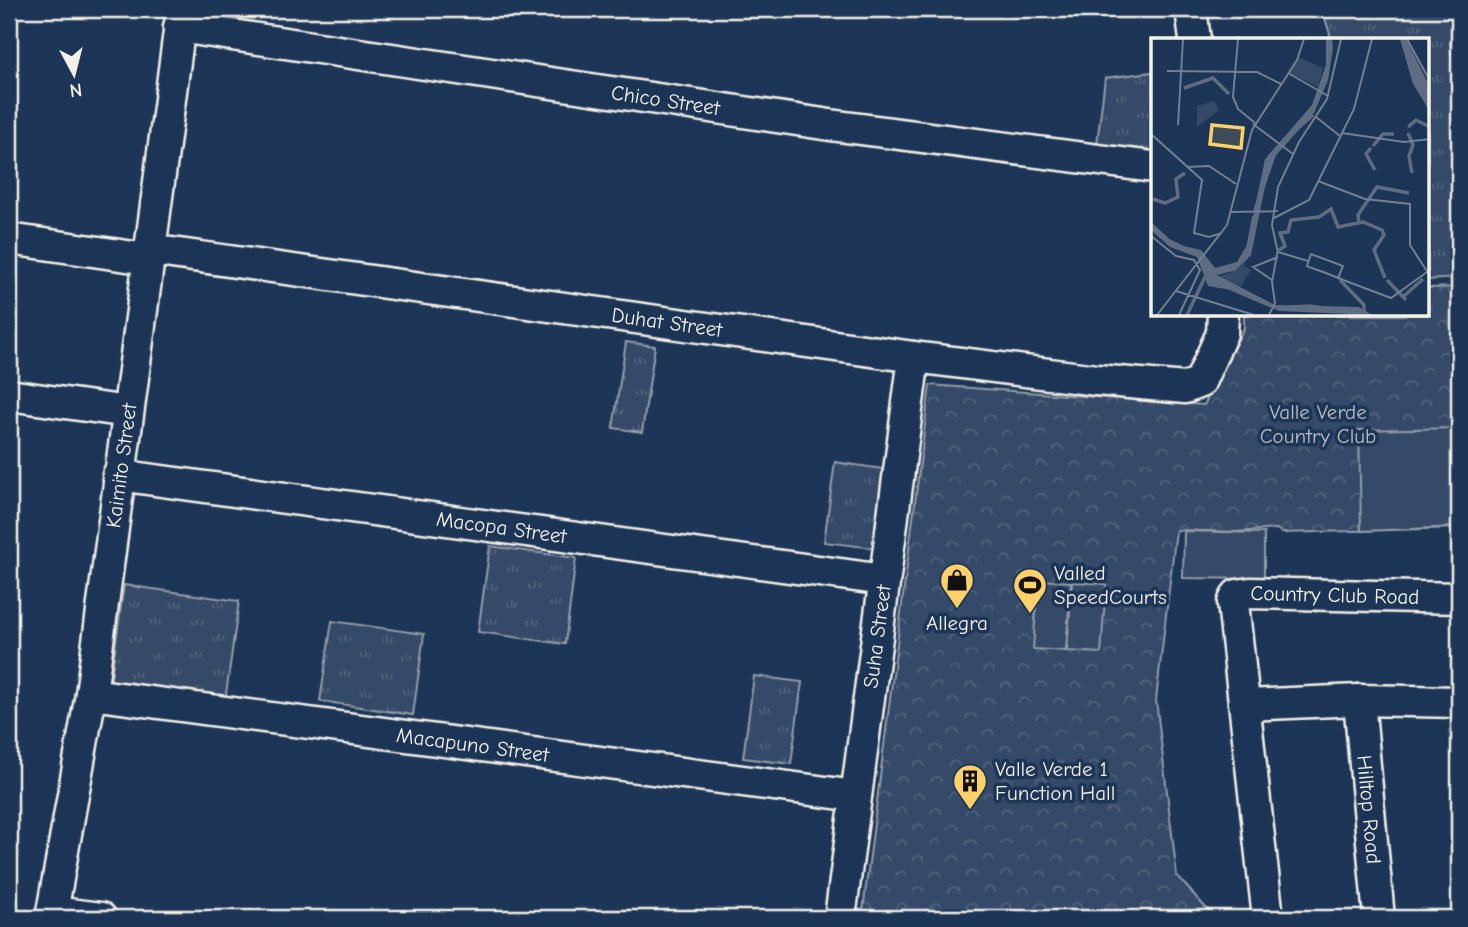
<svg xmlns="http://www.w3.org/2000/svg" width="1468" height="927" viewBox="0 0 1468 927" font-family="'Comic Neue',sans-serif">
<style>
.grass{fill:url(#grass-tufts);stroke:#949ea8;stroke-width:2}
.park{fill:url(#park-crowns);stroke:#949ea8;stroke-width:2}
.pitch{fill:#354a67;stroke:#949ea8;stroke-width:2}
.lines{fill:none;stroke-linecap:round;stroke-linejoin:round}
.minor-casing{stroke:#f4f1e8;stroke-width:35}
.minor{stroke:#1d3557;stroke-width:30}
.labels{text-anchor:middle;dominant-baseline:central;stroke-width:7;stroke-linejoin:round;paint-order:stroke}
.street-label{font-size:21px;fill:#f4f1e8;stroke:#1d3557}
.park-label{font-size:21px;fill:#bbbfc1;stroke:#1d3557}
.poi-label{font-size:21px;fill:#f4f1e8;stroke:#1d3557;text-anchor:start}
.inset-river{fill:none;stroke:#5e6d82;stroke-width:3.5}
.inset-road{fill:none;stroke:#738091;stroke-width:2}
.view{fill:#ffd166;fill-opacity:0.15;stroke:#ffd166;stroke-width:3.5}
.inset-edge{fill:none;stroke:#f4f1e8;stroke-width:3.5}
</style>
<defs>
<pattern id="grass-tufts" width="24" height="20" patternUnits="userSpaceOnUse" patternTransform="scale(1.75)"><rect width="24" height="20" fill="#354a67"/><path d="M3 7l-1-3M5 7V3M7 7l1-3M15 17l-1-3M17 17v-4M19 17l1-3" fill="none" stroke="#53657d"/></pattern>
<pattern id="park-crowns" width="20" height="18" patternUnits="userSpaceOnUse" patternTransform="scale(1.75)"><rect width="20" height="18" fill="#354a67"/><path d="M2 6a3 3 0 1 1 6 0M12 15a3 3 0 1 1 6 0" fill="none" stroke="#53657d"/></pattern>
</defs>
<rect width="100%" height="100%" fill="#1d3557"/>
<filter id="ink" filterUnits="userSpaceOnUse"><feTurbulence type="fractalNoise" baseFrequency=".0143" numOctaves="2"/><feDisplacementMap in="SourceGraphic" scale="14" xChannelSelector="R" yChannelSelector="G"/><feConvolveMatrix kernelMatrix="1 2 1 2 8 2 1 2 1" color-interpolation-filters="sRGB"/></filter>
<g filter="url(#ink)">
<!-- grass -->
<path class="grass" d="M1322,9h130l-2,35 9,60v174l-31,2v-240h-96z
M1153,72v79l-56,-7 8,-66z
M626,342l29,4 -13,86 -29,-4z
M835,462l48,7 -10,79 -49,-6z
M490,546l86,12 -11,86 -87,-12z
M124,585l115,16 -14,100 -115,-16z
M332,621l92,13 -11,81 -93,-14z
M754,676l48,6 -11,82 -48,-6z"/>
<!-- park -->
<path class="park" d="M1459,287v241l-177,5 -5,-4 -42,3 -59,-2 -20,170 21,176 38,42h-353l68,-533 274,20 40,-77v-13h184v-27z"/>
<!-- pitch -->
<path class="pitch" d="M1459,428v99l-98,4 -2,-101z
M1184,531l80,2v46l-81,-1z
M1038,580l33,2 -5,69 -33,-2z
M1072,582l34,2 -5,69 -34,-2z"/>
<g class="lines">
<!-- minor casing -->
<g class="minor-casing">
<g id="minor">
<path d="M1191,9l4,31"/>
<path id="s1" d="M179,27l651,98 323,42"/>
<path d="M9,239l139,20"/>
<path id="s2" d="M150,250l764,107 183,23 88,8 15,-6 22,-49 1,-18"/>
<path d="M9,395l119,17"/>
<path id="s3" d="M118,475l766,105"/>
<path id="s4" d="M91,694l765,102"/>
<path id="s5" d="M1359,700l20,218"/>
<path d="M1246,705l113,-5 100,2"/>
<path d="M53,912l48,6"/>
<path id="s6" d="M51,918l40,-224 91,-685"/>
<path id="s7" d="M840,918l74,-561"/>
<path id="s8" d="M1268,918l-35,-315 4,-8 13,-2 209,5"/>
</g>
</g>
<!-- minor -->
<use href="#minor" class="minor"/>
</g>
</g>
<!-- icons -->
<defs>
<g id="shop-pin" transform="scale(1.75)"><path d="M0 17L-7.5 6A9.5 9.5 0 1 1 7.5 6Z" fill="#ffd166" stroke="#1d3557"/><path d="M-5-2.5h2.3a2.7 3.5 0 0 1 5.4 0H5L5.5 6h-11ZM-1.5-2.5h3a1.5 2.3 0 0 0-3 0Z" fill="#111"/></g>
<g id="stadium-pin" transform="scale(1.75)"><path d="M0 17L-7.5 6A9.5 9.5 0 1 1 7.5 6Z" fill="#ffd166" stroke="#1d3557"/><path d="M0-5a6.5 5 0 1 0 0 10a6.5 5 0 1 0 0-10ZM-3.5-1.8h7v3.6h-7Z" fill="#111"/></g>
<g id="building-pin" transform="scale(1.75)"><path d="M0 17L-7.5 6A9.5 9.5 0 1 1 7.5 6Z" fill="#ffd166" stroke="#1d3557"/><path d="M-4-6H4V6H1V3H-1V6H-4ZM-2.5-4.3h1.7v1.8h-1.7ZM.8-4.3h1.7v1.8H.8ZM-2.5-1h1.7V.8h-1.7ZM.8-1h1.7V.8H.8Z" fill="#111"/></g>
</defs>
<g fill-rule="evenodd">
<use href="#shop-pin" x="957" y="580"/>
<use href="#stadium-pin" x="1030" y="585"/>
<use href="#building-pin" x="970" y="781"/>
</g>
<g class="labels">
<!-- street labels -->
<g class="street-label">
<text stroke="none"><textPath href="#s1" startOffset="492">Chico Street</textPath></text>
<text stroke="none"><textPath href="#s2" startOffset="522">Duhat Street</textPath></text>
<text stroke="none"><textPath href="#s6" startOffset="458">Kaimito Street</textPath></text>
<text stroke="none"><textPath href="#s3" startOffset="387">Macopa Street</textPath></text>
<text stroke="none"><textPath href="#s8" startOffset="424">Country Club Road</textPath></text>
<text stroke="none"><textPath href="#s7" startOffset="284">Suha Street</textPath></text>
<text stroke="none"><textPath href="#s4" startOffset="385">Macapuno Street</textPath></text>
<text stroke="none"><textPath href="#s5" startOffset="110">Hilltop Road</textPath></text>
</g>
<!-- park labels -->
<g class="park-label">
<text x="1318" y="412">Valle Verde<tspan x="1318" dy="24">Country Club</tspan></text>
</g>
<!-- poi labels -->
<g class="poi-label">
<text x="1054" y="573">Valled<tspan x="1054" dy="24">SpeedCourts</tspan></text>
<text x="957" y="623" text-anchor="middle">Allegra</text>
<text x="995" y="769">Valle Verde 1<tspan x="995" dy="24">Function Hall</tspan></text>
</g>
</g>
<!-- overview -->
<g transform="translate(1151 38)">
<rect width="278" height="278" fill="#1d3557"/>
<path d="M95,223l-2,5 7,4 -11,18 -21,-12 16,-5z" fill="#354a67"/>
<path d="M147,19l25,11 -5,19 -29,-14z" fill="#354a67"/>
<path d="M63,63l5,9 -22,17v-21z" fill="#354a67"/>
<path d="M175,1h6l1,9 -5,32 -14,33 -44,49 -19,93 -16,16 -20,3 60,31 84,2 13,8 -93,-4 -42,-20 -29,-5 -11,-29 -27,-10 -19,-17v-8l24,22 26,6 14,18 22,-6 10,-17 18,-86 47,-54 14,-40zM249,1h6l23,46v25l-16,-26z" fill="#5e6d82"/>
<path class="inset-river" d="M33,50l29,-10 16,16M257,89l8,-7 14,7M257,95l5,12 -4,11 3,17M130,105l32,-28M222,108l10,-12h11M220,110l-5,6 9,16M2,161l12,4 13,-6 -2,-18 9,-6M104,172l22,-63M208,185l-1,-8 19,-28 32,6M0,189l12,11 38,18M128,212l6,-4 -5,-13 8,-1 3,-12 28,-3 12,-8 7,18 25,-5 19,8 2,5 -10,15 11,28M52,223l15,12 14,-4 14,-11 8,-42M52,225l5,16 63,27M189,242l24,25v8M236,242l19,20M253,258l19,-17M125,270l34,-2 56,9M36,277l18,-38"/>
<path class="inset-road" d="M87,1l-5,58 5,12 17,14M256,1l23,42M16,33l90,1 24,12M137,35l40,23M165,79l24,19M102,86l40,30M27,87l5,-86M191,95l62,9 26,-3M0,96l51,46 -8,53 15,4 13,-4M36,129l22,-1 27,18M167,143l47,18 45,5v41l20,31M80,174l47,-1M123,180l35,-18 45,-91 18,-70M0,198l25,20 18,4 6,10 -21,45M127,214l30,9M127,215l-6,-28 6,-38 21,-45 28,-43 14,-60M187,240l53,20 36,-26M187,240l5,-12 -32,-12 -4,12 2,1 17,6 12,5h1l3,1M121,242l-19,-13 25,-10M25,253l78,24M6,277l70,-90 25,-95 45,-70 7,-21M118,277l6,-12 -3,-21 6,-33"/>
<path class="view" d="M61,87l31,3 -2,20 -31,-4z"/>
<rect width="278" height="278" class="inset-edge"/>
</g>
<!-- margin -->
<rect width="1468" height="927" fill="none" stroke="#1d3557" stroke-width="35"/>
<rect x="18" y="18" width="1433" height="892" fill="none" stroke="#f4f1e8" stroke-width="2.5" filter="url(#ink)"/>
<!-- north arrow -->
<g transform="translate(74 74) rotate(173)" stroke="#1d3557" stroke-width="5" paint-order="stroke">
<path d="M0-5L12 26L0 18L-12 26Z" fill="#f4f1e8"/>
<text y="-10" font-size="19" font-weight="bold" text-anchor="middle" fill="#f4f1e8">N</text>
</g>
</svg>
